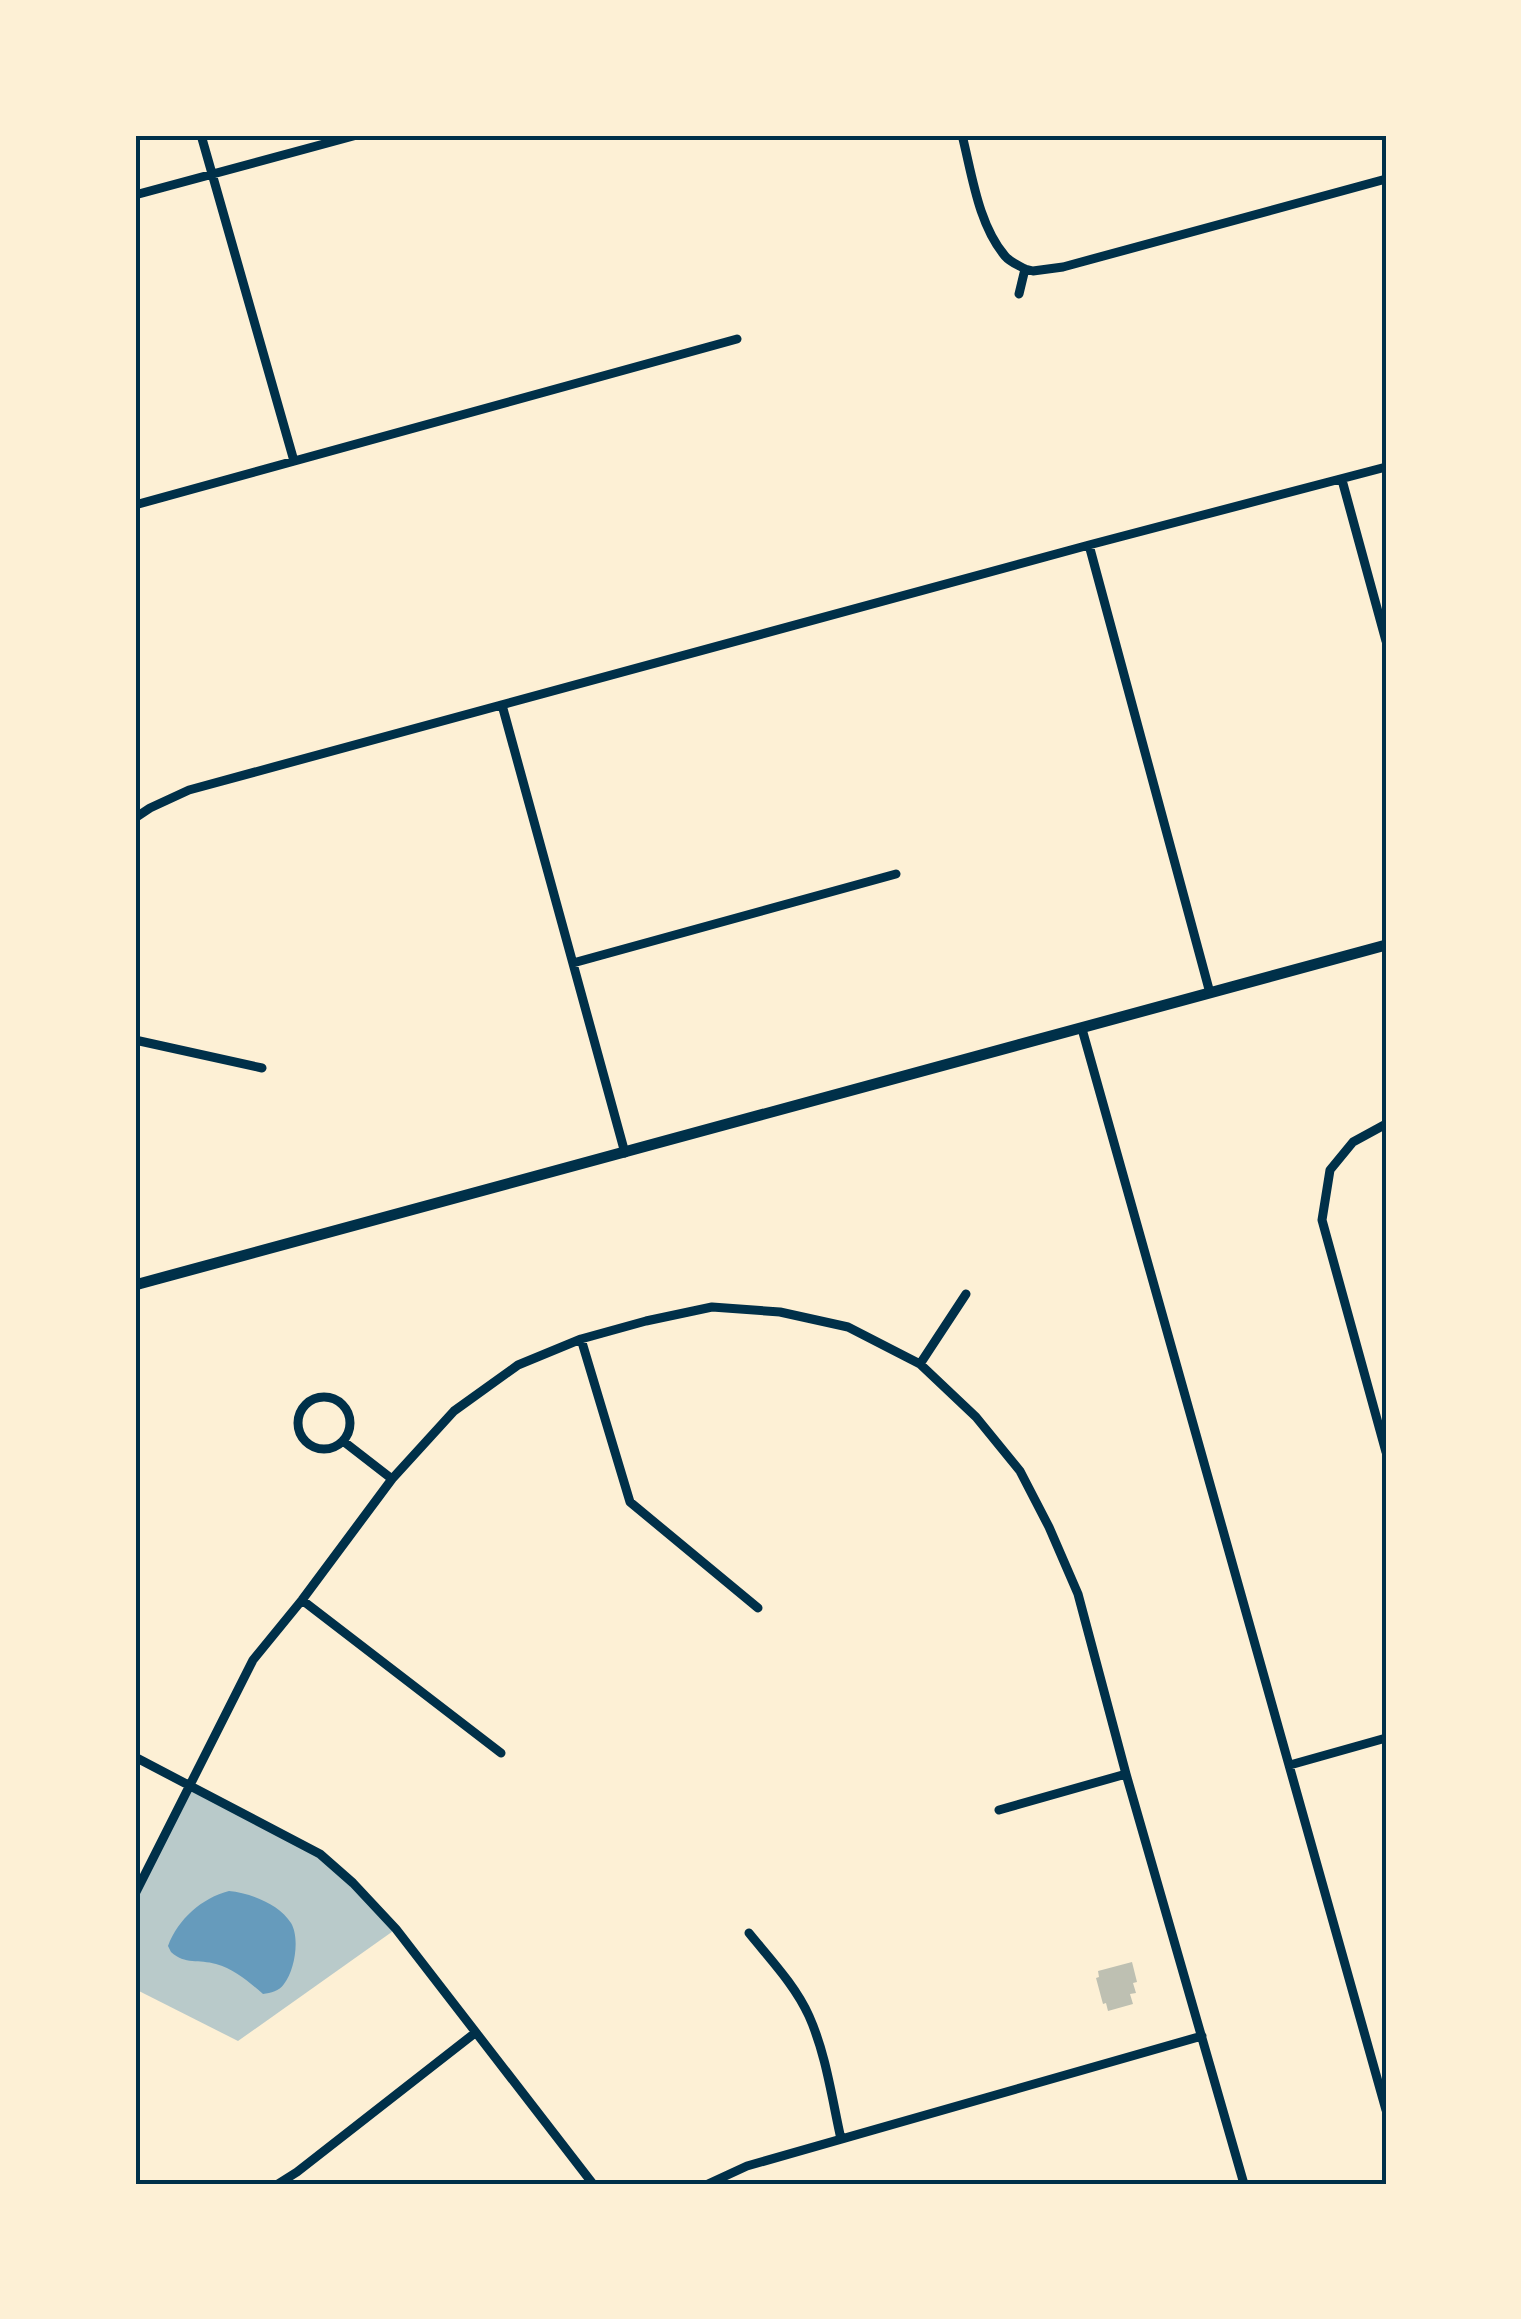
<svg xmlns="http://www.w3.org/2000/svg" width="1521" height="2319" viewBox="0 0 1521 2319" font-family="Overpass,sans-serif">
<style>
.green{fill:#b9caca}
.water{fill:#669bbc}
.building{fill:#bec0b2}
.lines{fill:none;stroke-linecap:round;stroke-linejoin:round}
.minor{stroke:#003049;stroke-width:9}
.tertiary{stroke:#003049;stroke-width:11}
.neatline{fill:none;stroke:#003049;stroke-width:4}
</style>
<rect width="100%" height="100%" fill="#fdf0d5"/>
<!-- green -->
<path class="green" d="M188,1786l132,68 76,75 -158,112 -103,-52v-95z"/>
<!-- water -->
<path class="water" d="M229,1891c21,2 50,13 62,32 9,15 4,47 -7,61 -5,7 -13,9 -21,10 -14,-12 -29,-25 -47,-30 -17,-5 -31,1 -45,-12l-3,-6c10,-27 34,-48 61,-55z"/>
<!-- building -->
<path class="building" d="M1132,1962l5,20 -4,1 3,10 -6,1 3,10 -25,7 -2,-8 -3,1 -7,-26 3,-1 -1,-6z"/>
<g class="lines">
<!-- minor -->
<path class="minor" d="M201,135l93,326
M962,135c10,39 16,89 43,121 5,6 13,9 20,13l-6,25
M135,195l222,-60
M1025,269l8,2 30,-4 323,-88
M1342,480l44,161
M135,505l602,-166
M1089,545l121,448
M502,705l123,448
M135,818l15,-10 39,-18 900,-245 297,-78
M573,963l323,-89
M1082,1029l304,1081
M135,1040l127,28
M1386,1124l-33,18 -23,28 -8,50 64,232
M581,1339l49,163 128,106
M920,1364l46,-70
M298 1423a26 26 0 1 1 52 0a26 26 0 1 1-52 0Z
M343,1441l49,38
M302,1600l199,153
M135,1757l185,97 33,29 43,46 197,255
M1290,1765l96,-27
M999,1810l127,-36
M135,1894l118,-234 49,-60 90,-121 62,-68 64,-46 63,-26 65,-18 66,-14 68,5 68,15 72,37 56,53 44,54 29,56 29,67 48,180 118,410
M749,1933c21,26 46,52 60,83 17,38 23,83 32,123
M278,2184l19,-12 178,-139
M708,2184l39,-18 455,-130"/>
<!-- tertiary -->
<path class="tertiary" d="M135,1285l1251,-340"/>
</g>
<!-- border -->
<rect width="1521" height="2319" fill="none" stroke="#fdf0d5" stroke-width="275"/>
<rect x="138" y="138" width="1246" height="2044" class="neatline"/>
</svg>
